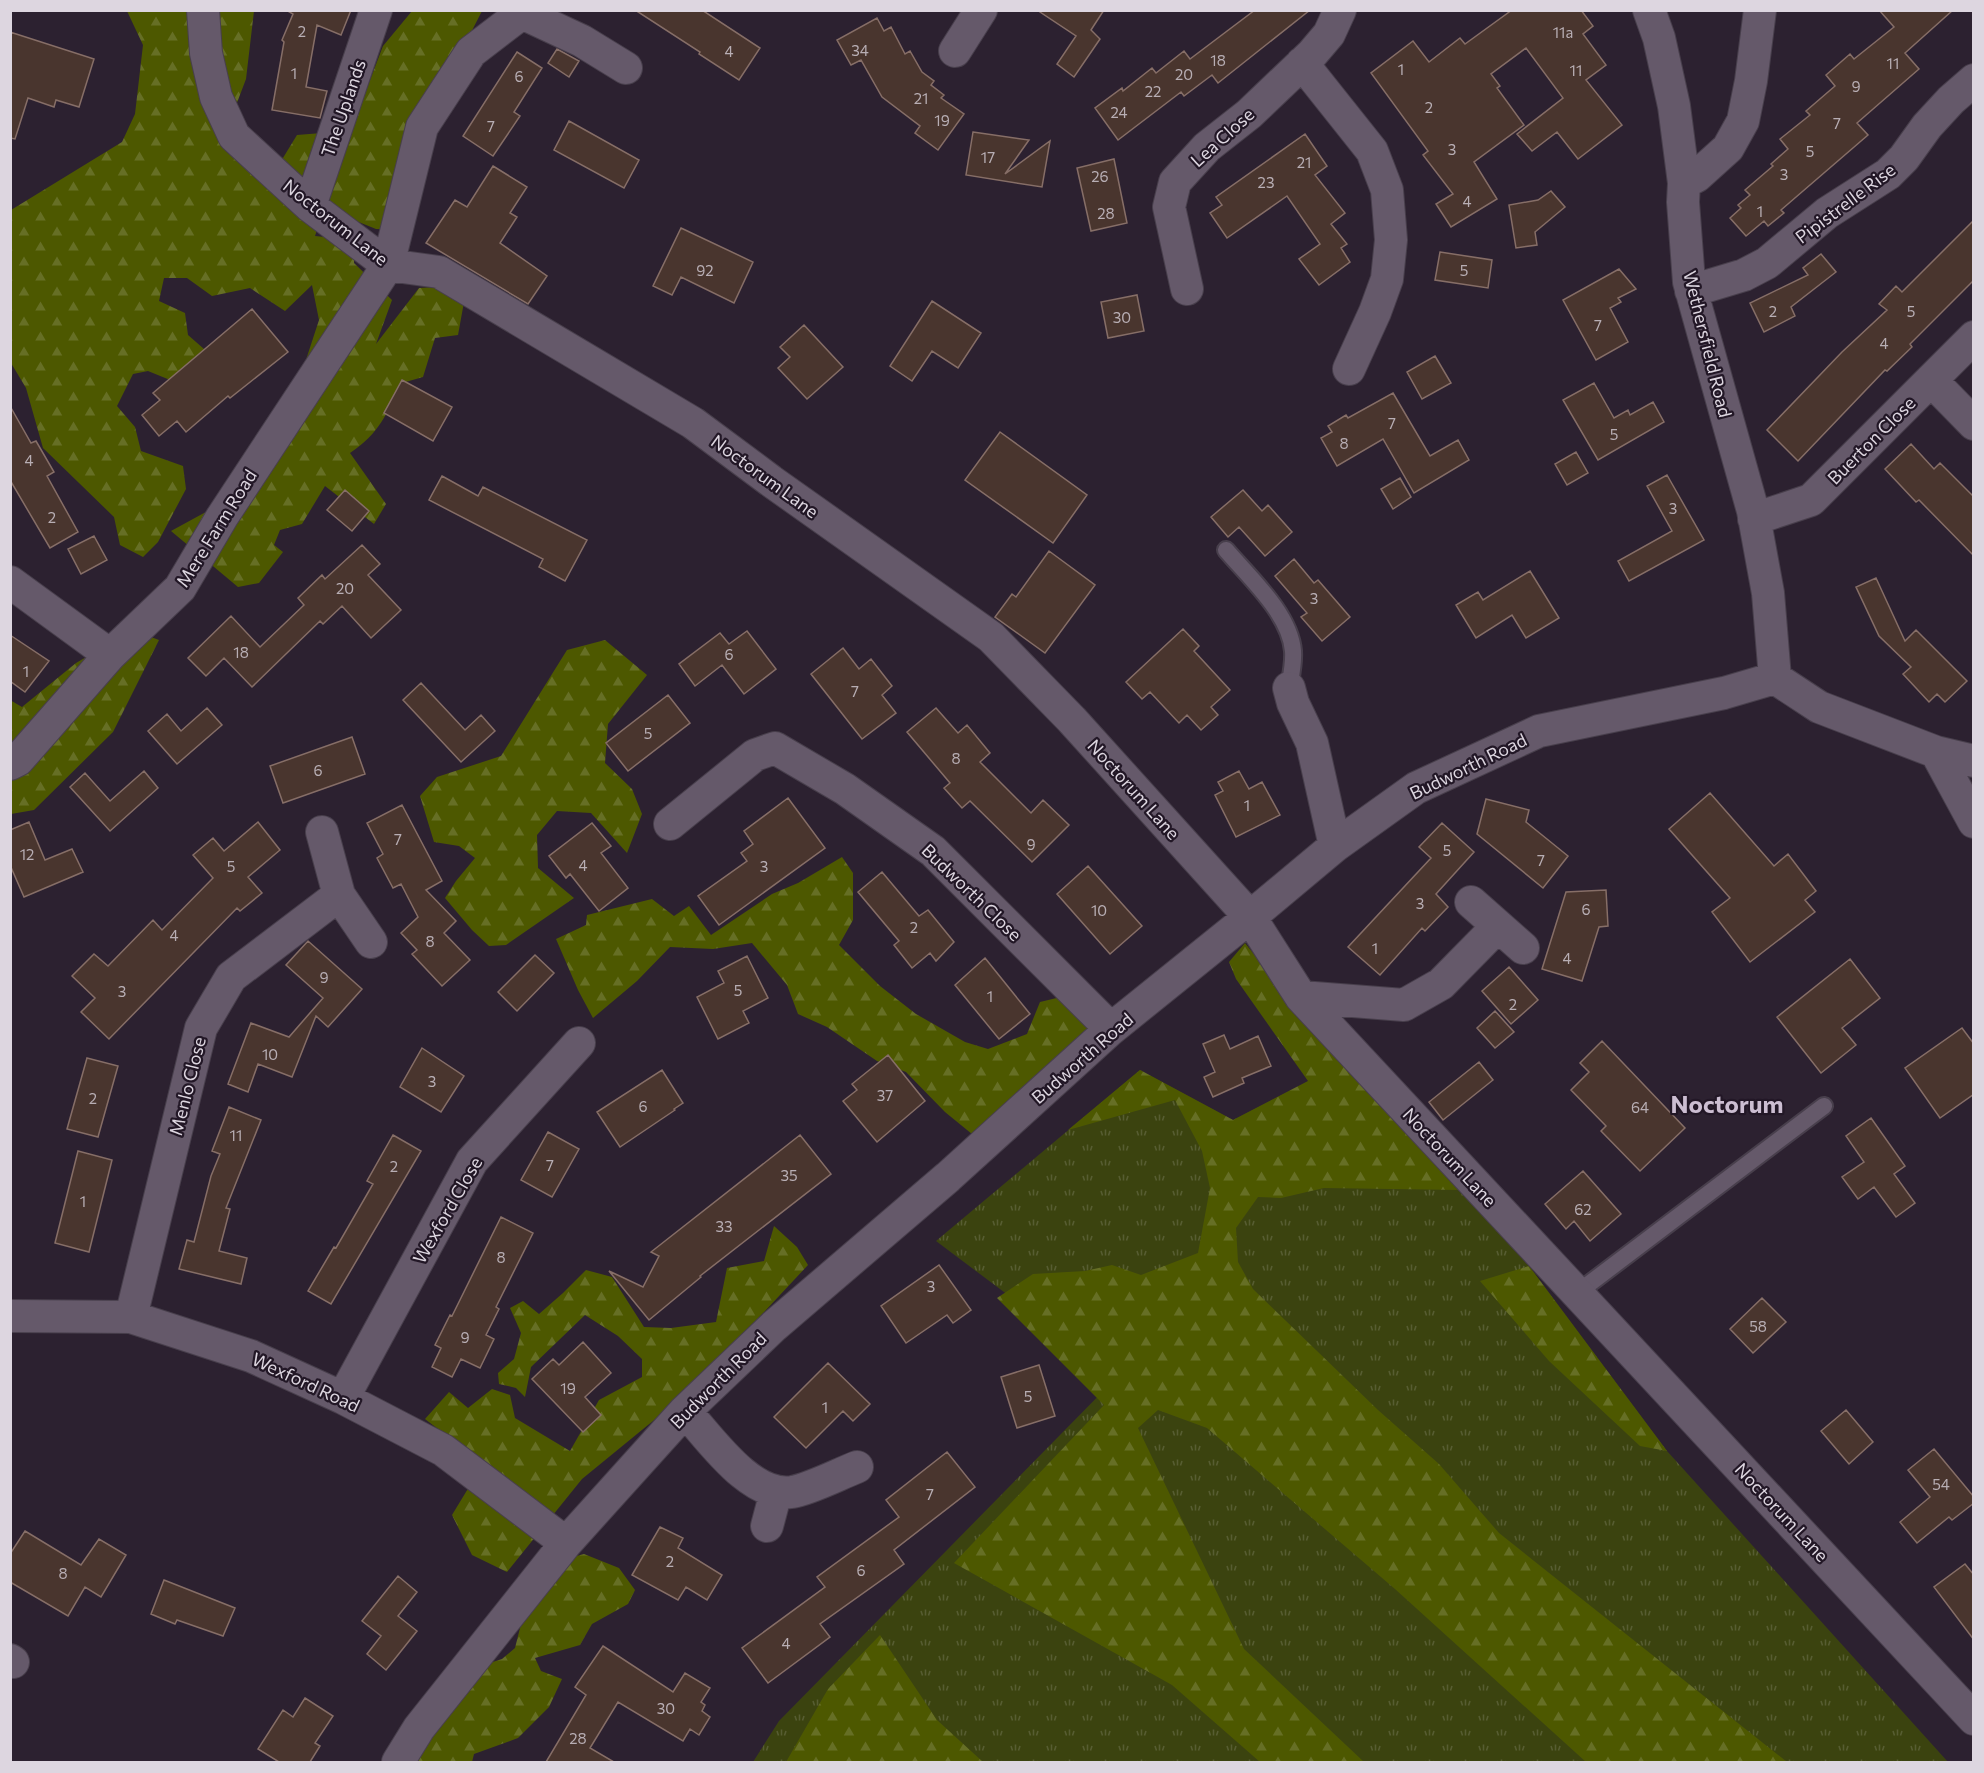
<svg xmlns="http://www.w3.org/2000/svg" width="1984" height="1773" viewBox="0 0 1984 1773" font-family="Commissioner,sans-serif">
<style>
.grass{fill:url(#grass-tufts)}
.forest{fill:url(#forest-firs)}
.building{fill:#49352e;stroke:#866e67;stroke-width:1.5}
.lines{fill:none;stroke-linecap:round;stroke-linejoin:round}
.service-casing{stroke:#483f4c;stroke-width:20}
.minor-casing{stroke:#483f4c;stroke-width:34}
.service{stroke:#65596a;stroke-width:16}
.minor{stroke:#65596a;stroke-width:32}
.labels{text-anchor:middle;dominant-baseline:central;stroke-width:4.5;stroke-linejoin:round;paint-order:stroke}
.number-label{font-size:15px;fill:#b8aeb4}
.street-label{font-size:18px;fill:#ddd6e0;stroke:#221726}
.district-label{font-size:24px;font-weight:bold;fill:#ccbed2;stroke:#221726}
</style>
<defs>
<pattern id="grass-tufts" width="24" height="20" patternUnits="userSpaceOnUse" patternTransform="scale(1.5)"><rect width="24" height="20" fill="#3b430f"/><path d="M3 7l-1-3M5 7V3M7 7l1-3M15 17l-1-3M17 17v-4M19 17l1-3" fill="none" stroke="#575d32"/></pattern>
<pattern id="forest-firs" width="22" height="20" patternUnits="userSpaceOnUse" patternTransform="scale(1.5)"><rect width="22" height="20" fill="#4d5800"/><path d="M5 1l3.5 6h-7zM16 11l3.5 6h-7z" fill="#666f25"/></pattern>
</defs>
<rect width="100%" height="100%" fill="#2c2130"/>
<!-- grass -->
<path class="grass" d="M1140,1070l93,50 76,-39 151,109 69,76 138,185 281,311h-1195l26,-41 338,-344 -181,-136z"/>
<!-- forest -->
<path class="forest" d="M127,11h127l-8,68 -11,29 40,63 22,-36 25,-2 16,31 45,-118 29,-35h70l-38,74 -38,145 -30,-1 -52,-21 -9,28 40,4 -1,23 38,37 -16,44 43,-56 16,-1 29,15 -6,33 -23,3 -12,39 -21,6c-16,31 -22,50 -52,70l36,51 -12,20 -49,-38 -23,38 -22,6 -6,15 9,7 -24,31 -21,4 -67,-56 44,-24 17,-35 51,-64 19,-36 17,-52 -7,-35 -27,26 -35,-23 -38,8 -25,-18h-23l-5,23 26,12 3,22 24,21 -37,26 -27,-11 -15,3 -16,32 18,21 6,24 42,15 3,23 -28,53 -15,15 -23,-12 -6,-28 -71,-69 -17,-60 -15,-25v-153l111,-68 13,-28 8,-69z
M132,630l27,10 -46,92 -79,78 -23,4 -1,-114 12,7 54,-44z
M605,640l42,35 -39,49 -3,39 27,26 10,25 -15,39 -36,-40 -34,-2 -20,24 1,33 36,30 -68,47 -17,1 -17,-16 -27,-32 11,-17 19,-23 -16,-12 -25,-4 -14,-46 17,-19 64,-21 66,-106z
M842,857l11,16v47l-14,25 41,41 36,28 49,28 23,7 39,-15 13,-32 25,-6 44,24 -126,123 -38,-31 -39,-40 -29,-11 -50,-34 -29,-13 -11,-29 -35,-42 -39,6 -43,-2 -33,34 -44,37 -15,-28 -22,-51 30,-14 1,-10 65,-16 22,17 15,-10 22,29 61,-41 26,-11z
M1245,943l95,120 120,127 -136,-2 -43,10 -23,-1 -22,31 2,34 15,27 125,121 61,54 60,69 288,229h-201l-191,-173 -188,-161 -49,-18 -20,18 106,221 120,113h-104l-88,-77 -218,-122 150,-158 -107,-107 36,-24 52,-3 27,-6 29,10 57,-22 12,-65 -8,-37 -27,-51 -107,30 72,-60 93,50 75,-39 -72,-102 -7,-17z
M774,1226l23,21 11,18 -116,124 -110,90 -75,93 -35,-17 -20,-40 17,-28 -18,-48 -26,-20 24,-27 19,16 24,-19 18,6 5,23 55,33 29,-51 43,-23v-18l-24,-23 -33,-21 -54,52 -6,30 -9,-9 -17,-4 -1,-11 16,-14 7,-26 -11,-25 13,-7 16,13 24,-21 23,-23 26,7 32,50 27,1 45,-6 11,-54 37,-7z
M1529,1266l138,185 -27,-5 -91,-85 -69,-80z
M584,1554l35,14 16,22 -7,14 -36,20 -12,21 -45,13 6,13 21,8 -13,28 -31,31 -44,16 -2,8h-80l70,-90 40,-13 13,-11 9,-36 26,-49z
M880,1635l57,85 46,42h-197l42,-73z"/>
<!-- building -->
<path class="building" d="M286,10h65l-10,25 -24,-10 -11,62 21,4 -7,27 -48,-8 12,-68 -2,-2 11,-26z
M635,10h67l58,38 -21,32 -40,-26 1,-2z
M1037,10h67l-13,20 9,9 -26,38 -17,-13 19,-28z
M1255,10h55l-92,73 -6,-8 -28,21 -3,-4 -63,48 -23,-32 27,-20 1,3 29,-23 4,5 28,-22 6,8z
M1512,10h69l12,16 -10,8 23,31 -20,15 36,45 -44,34 -21,-27 -25,19 -15,-17 46,-36 -37,-50 -35,26 9,12 -3,2 27,37 -50,37 23,37 -46,28 -15,-23 17,-10 -30,-39 5,-4 -57,-78 42,-32 16,21 31,-24 5,6z
M1879,10h74l-48,43 14,16 -62,54 11,12 -87,75 3,3 -16,13 -4,-5 -18,15 -16,-18 11,-10 -3,-3 12,-10 -5,-5 28,-24 -2,-2 17,-15 -8,-10 30,-24 -4,-4 29,-25 -9,-11 24,-21 4,5 40,-32z
M877,18l7,13 7,-4 14,27 5,-3 12,21 12,9 -3,4 13,10 -3,3 23,16 -26,36 -23,-17 5,-7 -38,-29 -21,-37 -10,5 -14,-25z
M10,32l84,27 -15,48 -23,-7 -2,7 -26,-9 -13,41 -5,-1z
M557,49l22,12 -10,16 -21,-14z
M517,52l25,16 -28,44 6,4 -27,40 -30,-20z
M569,121l70,39 -15,28 -70,-38z
M973,132l56,8 -24,34 45,-33 -8,46 -76,-12z
M1305,134l22,32 -12,9 30,38 -14,11 16,20 -6,4 9,14 -31,23 -20,-26 21,-15 -33,-48 -60,42 -17,-25 12,-8 -6,-8z
M1114,159l13,64 -36,8 -14,-63z
M493,166l34,21 -17,26 7,4 -17,26 47,33 -19,28 -102,-61 29,-43 12,7z
M1551,191l14,16 -30,25 2,13 -21,3 -7,-43 29,-5z
M1974,220v60l-64,64 2,3 -25,24 -2,-1 -87,91 -31,-31 75,-78 45,-42 -8,-6 17,-18 6,6z
M681,228l72,34 -19,41 -53,-26 -9,18 -19,-9z
M1440,252l52,8 -4,28 -53,-8z
M1821,254l15,18 -45,35 4,9 -31,16 -14,-29 58,-28 -5,-7z
M1619,269l17,20 -18,9 3,4 -11,6 18,34 -32,18 -33,-60z
M1137,295l7,36 -36,7 -7,-36z
M932,301l49,32 -23,35 -26,-17 -20,30 -22,-15z
M252,309l36,43 -58,46 -2,-2 -42,36 -9,-11 -18,15 -17,-21 18,-15 -7,-7z
M804,325l39,42 -36,32 -29,-31 12,-11 -10,-10z
M1435,356l16,27 -29,16 -15,-27z
M402,380l50,27 -19,34 -49,-28z
M1594,383l20,35 14,-8 2,5 23,-13 11,20 -66,38 -35,-60z
M1393,393l37,63 28,-16 11,20 -55,33 -31,-54 -46,27 -16,-28 11,-6 -4,-6 18,-11 2,3z
M10,406l21,37 5,-2 18,31 -7,4 31,56 -28,16 -40,-68z
M1000,432l87,63 -34,48 -88,-63z
M1911,444l23,25 6,-6 34,34v59l-55,-56 -3,2 -31,-33z
M1576,452l12,21 -21,12 -12,-21z
M1667,475l37,65 -75,41 -11,-20 54,-30 -25,-45z
M442,476l36,20 5,-9 104,53 -22,41 -26,-14 4,-8 -114,-59z
M1400,478l11,19 -18,12 -12,-20z
M345,490l24,21 -17,20 -25,-21z
M1243,490l19,21 6,-6 24,27 -27,24 -26,-29 -11,10 -17,-20z
M94,536l13,24 -26,14 -13,-25z
M362,545l18,19 -12,11 33,35 -30,28 -29,-32 -19,18 -3,-3 -68,66 -28,-29 -18,18 -18,-18 43,-42 29,31 44,-42 -6,-7 24,-23 3,4z
M1049,551l46,34 -50,68 -50,-36 17,-23 4,3z
M1294,559l20,24 4,-3 32,37 -28,24 -21,-24 6,-4 -32,-37z
M1530,571l29,47 -33,20 -14,-23 -36,23 -20,-33 22,-13 5,8z
M1876,578l29,63 11,-11 51,51 -22,21 -8,-8 -8,8 -26,-28 8,-7 -32,-31 -23,-49z
M1183,629l16,17 -5,5 36,39 -19,17 7,8 -17,15 -14,-15 -8,8 -29,-31 -8,7 -16,-17z
M747,631l29,38 -32,25 -22,-29 -27,21 -16,-22 41,-31 9,11z
M10,635l39,26 -24,31 -15,-11z
M843,648l16,21 12,-10 21,27 -10,9 14,18 -34,26 -51,-65z
M421,683l44,47 16,-15 14,16 -34,31 -58,-62z
M668,695l22,28 -62,48 -22,-28z
M207,708l15,17 -45,39 -29,-33 19,-17 14,17z
M936,708l22,25 9,-8 23,28 -10,9 51,51 12,-13 26,25 -37,37 -62,-61 -8,7 -18,-20 6,-5 -43,-51z
M352,737l13,37 -82,29 -13,-37z
M144,771l14,17 -48,43 -40,-44 15,-14 25,28z
M1239,771l10,18 13,-7 18,33 -44,22 -21,-42 8,-4 -5,-9z
M1710,793l64,73 14,-12 28,37 -11,9 10,12 -65,50 -38,-50 18,-14 -61,-69z
M788,798l37,50 -106,77 -21,-29 49,-35 -6,-8 12,-9 -9,-13z
M1486,799l43,11 -3,12 42,34 -25,32 -66,-54z
M402,805l40,76 -16,9 30,31 -12,12 26,27 -28,26 -30,-32 5,-4 -16,-17 17,-16 -17,-33 -8,4 -16,-30 6,-4 -16,-31z
M29,822l16,38 27,-11 11,23 -59,25 -14,-32v-35z
M258,822l22,28 -32,27 14,16 -22,18 -3,-3 -128,131 -28,-27 14,-14 -23,-22 22,-22 14,12 45,-46 9,10 51,-52 -20,-23 20,-17 11,13z
M592,823l19,23 -10,7 27,35 -29,23 -29,-37 -4,4 -17,-22z
M1442,823l32,29 -38,42 12,13 -23,24 -3,-3 -42,47 -32,-28 83,-89 -12,-11z
M1088,866l54,60 -32,28 -53,-60z
M882,872l37,44 9,-6 26,32 -18,19 -6,-8 -18,15 -18,-23 5,-4 -41,-49z
M1606,890l2,36 -9,1 -17,54 -40,-12 24,-77z
M308,941l54,48 -34,38 -12,-11 -24,61 -34,-13 -10,28 -20,-8 23,-61 38,14 34,-39 -37,-33z
M535,955l19,18 -37,38 -19,-19z
M747,956l21,42 -25,13 6,12 -31,16 -21,-42 27,-14 -6,-12z
M985,958l45,56 -31,25 -44,-54z
M1850,959l30,39 -38,30 14,17 -35,28 -44,-56z
M1509,967l29,33 -27,24 -29,-33z
M1495,1011l19,21 -19,16 -18,-20z
M1962,1028l12,16v50l-34,24 -35,-50z
M1224,1035l6,14 28,-13 13,30 -29,12 2,5 -31,14 -9,-20 11,-5 -12,-28z
M1602,1041l83,87 -45,43 -39,-40 5,-5 -35,-36 18,-18 -9,-9z
M422,1048l42,28 -23,36 -41,-25z
M888,1055l37,46 -48,41 -34,-41 14,-11 -5,-6z
M87,1058l31,8 -20,71 -31,-8z
M1479,1062l14,18 -50,40 -14,-18z
M662,1070l21,33 -9,6 1,1 -55,37 -23,-35z
M229,1107l32,13 -35,88 4,1 -11,42 28,7 -6,26 -62,-15 8,-29 7,2 17,-66 9,-22 -8,-3z
M1871,1118l34,48 -11,8 21,29 -19,14 -22,-30 -16,12 -16,-22 22,-15 -18,-26z
M548,1132l31,17 -27,48 -31,-17z
M393,1135l28,16 -90,153 -23,-13 26,-44 2,1 37,-64 -6,-3z
M800,1135l31,39 -131,102 1,1 -52,43 -40,-49 34,16 16,-31 -8,-4z
M78,1151l34,9 -23,92 -34,-9z
M1583,1171l38,43 -31,27 -16,-20 -8,8 -21,-25z
M501,1217l32,16 -37,74 3,2 -13,26 8,4 -14,29 -19,-9 -9,18 -20,-10 9,-19 -6,-3 15,-30 2,1z
M939,1265l32,45 -18,13 -6,-8 -41,28 -25,-37z
M1762,1298l24,24 -33,31 -23,-24z
M583,1342l28,31 -26,24 16,18 -18,17 -51,-53 21,-20 6,6z
M828,1363l42,41 -17,17 -10,-10 -37,37 -32,-31z
M1039,1365l16,51 -38,12 -16,-51z
M1846,1410l27,32 -24,22 -28,-33z
M1934,1449l40,48v6l-22,17 -3,-3 -32,26 -17,-21 30,-25 -22,-27z
M947,1452l28,35 -81,63 10,14 -84,60 10,13 -62,46 -26,-35 83,-61 -8,-10 82,-60 -13,-17z
M660,1527l23,11 -5,10 44,27 -15,25 -21,-13 -8,13 -46,-25z
M25,1531l56,34 18,-26 27,16 -25,42 -16,-10 -17,29 -58,-34v-28z
M1965,1564l9,11v65l-40,-53z
M398,1576l19,16 -19,24 19,15 -31,39 -19,-16 14,-18 -19,-15z
M164,1580l71,28 -12,28 -46,-16 -2,4 -24,-10z
M603,1646l70,46 12,-19 25,15 -9,14 4,3 -3,6 8,6 -11,18 -9,-6 -7,12 -65,-39 -28,46 24,14h-68l40,-67 -11,-8z
M305,1698l28,18 -18,27 5,3 -10,16h-31l-21,-13 25,-39 10,7z"/>
<g class="lines">
<!-- service casing -->
<g class="service-casing">
<path id="service" d="M1226,550c23,27 64,64 67,101 1,12 -2,25 -4,37
M1577,1293l247,-187"/>
</g>
<!-- minor casing -->
<g class="minor-casing">
<path id="minor" d="M203,10l3,43 10,44 18,39 76,70 78,59 51,7 254,151 78,58 220,156 81,83 178,197 51,80 673,722
M1649,10l10,28 15,68 10,77 -1,19 6,80 64,229 15,82 7,85
M955,51l26,-41
M1302,63l70,88 15,39 4,50 -4,39 -12,33 -26,57
M1684,183l13,-7 31,-28 15,-27 8,-40 9,-71
M310,206l66,-196
M1187,289l-18,-82 6,-25 32,-35 42,-33 63,-60 17,-20 11,-24
M1691,291l53,-16 23,-12 60,-50 61,-39 16,-16 23,-32 24,-26 23,-20
M1931,380l43,44
M1754,519l57,-19 163,-163
M10,582l100,73
M1289,688l4,15 19,40 23,103
M1936,752l38,70
M10,764l8,-4 92,-105 70,-67 42,-71 166,-252 34,-138 49,-75 51,-39 60,28 44,27
M670,824l85,-69 20,-7 70,41 88,62 178,178
M322,832l17,63
M1471,902l52,46
M1301,997l103,8 37,-21 57,-58
M10,1316l121,1 120,39 92,42 100,52 123,93
M131,1317l70,-289 30,-51 108,-82 32,47
M343,1398l129,-237 107,-118
M685,1411c25,27 65,87 107,81 18,-3 47,-18 65,-25
M767,1526l9,-34
M10,1660l3,2
M398,1762l21,-34 147,-185 119,-132 89,-85 174,-149 163,-148 139,-112 85,-71 81,-58 123,-57 185,-38 51,-15 44,29 117,45 38,9"/>
</g>
<!-- service -->
<use href="#service" class="service"/>
<!-- minor -->
<use href="#minor" class="minor"/>
</g>
<g class="labels">
<!-- number labels -->
<g class="number-label">
<text x="302" y="31">2</text>
<text x="1563" y="32">11a</text>
<text x="860" y="50">34</text>
<text x="729" y="51">4</text>
<text x="1218" y="60">18</text>
<text x="1893" y="63">11</text>
<text x="1401" y="69">1</text>
<text x="1576" y="70">11</text>
<text x="294" y="73">1</text>
<text x="1184" y="74">20</text>
<text x="519" y="76">6</text>
<text x="1856" y="86">9</text>
<text x="1153" y="91">22</text>
<text x="921" y="98">21</text>
<text x="1429" y="107">2</text>
<text x="1119" y="112">24</text>
<text x="942" y="120">19</text>
<text x="1837" y="123">7</text>
<text x="491" y="126">7</text>
<text x="1452" y="149">3</text>
<text x="1810" y="151">5</text>
<text x="988" y="157">17</text>
<text x="1304" y="162">21</text>
<text x="1784" y="174">3</text>
<text x="1100" y="176">26</text>
<text x="1266" y="182">23</text>
<text x="1467" y="201">4</text>
<text x="1760" y="211">1</text>
<text x="1106" y="213">28</text>
<text x="705" y="270">92</text>
<text x="1464" y="270">5</text>
<text x="1773" y="311">2</text>
<text x="1911" y="311">5</text>
<text x="1122" y="317">30</text>
<text x="1598" y="325">7</text>
<text x="1884" y="343">4</text>
<text x="1392" y="423">7</text>
<text x="1614" y="434">5</text>
<text x="1344" y="443">8</text>
<text x="29" y="460">4</text>
<text x="1673" y="508">3</text>
<text x="52" y="517">2</text>
<text x="345" y="588">20</text>
<text x="1314" y="598">3</text>
<text x="241" y="652">18</text>
<text x="729" y="654">6</text>
<text x="26" y="671">1</text>
<text x="855" y="691">7</text>
<text x="648" y="733">5</text>
<text x="956" y="758">8</text>
<text x="318" y="770">6</text>
<text x="1247" y="805">1</text>
<text x="398" y="839">7</text>
<text x="1031" y="844">9</text>
<text x="1447" y="850">5</text>
<text x="27" y="854">12</text>
<text x="1541" y="860">7</text>
<text x="583" y="865">4</text>
<text x="231" y="866">5</text>
<text x="764" y="866">3</text>
<text x="1420" y="903">3</text>
<text x="1586" y="909">6</text>
<text x="1099" y="910">10</text>
<text x="914" y="927">2</text>
<text x="174" y="935">4</text>
<text x="430" y="941">8</text>
<text x="1375" y="948">1</text>
<text x="1567" y="958">4</text>
<text x="324" y="977">9</text>
<text x="738" y="990">5</text>
<text x="122" y="991">3</text>
<text x="990" y="996">1</text>
<text x="1513" y="1004">2</text>
<text x="270" y="1054">10</text>
<text x="432" y="1081">3</text>
<text x="885" y="1095">37</text>
<text x="93" y="1098">2</text>
<text x="643" y="1106">6</text>
<text x="1640" y="1107">64</text>
<text x="236" y="1135">11</text>
<text x="550" y="1165">7</text>
<text x="394" y="1166">2</text>
<text x="789" y="1175">35</text>
<text x="83" y="1201">1</text>
<text x="1583" y="1209">62</text>
<text x="724" y="1226">33</text>
<text x="501" y="1257">8</text>
<text x="931" y="1286">3</text>
<text x="1758" y="1326">58</text>
<text x="465" y="1337">9</text>
<text x="568" y="1388">19</text>
<text x="1028" y="1396">5</text>
<text x="825" y="1407">1</text>
<text x="1941" y="1484">54</text>
<text x="930" y="1494">7</text>
<text x="670" y="1561">2</text>
<text x="861" y="1570">6</text>
<text x="63" y="1573">8</text>
<text x="786" y="1643">4</text>
<text x="666" y="1708">30</text>
<text x="578" y="1738">28</text>
</g>
<!-- street labels -->
<g class="street-label">
<text transform="translate(343 108) rotate(-71)">The Uplands</text>
<text transform="translate(1222 137) rotate(-42)">Lea Close</text>
<text transform="translate(1845 203) rotate(-37)">Pipistrelle Rise</text>
<text transform="translate(336 222) rotate(38)">Noctorum Lane</text>
<text transform="translate(1708 344) rotate(76)">Wethersfield Road</text>
<text transform="translate(1871 440) rotate(-45)">Buerton Close</text>
<text transform="translate(765 476) rotate(36)">Noctorum Lane</text>
<text transform="translate(216 528) rotate(-58)">Mere Farm Road</text>
<text transform="translate(1468 766) rotate(-26)">Budworth Road</text>
<text transform="translate(1134 789) rotate(48)">Noctorum Lane</text>
<text transform="translate(972 892) rotate(44)">Budworth Close</text>
<text transform="translate(1082 1058) rotate(-41)">Budworth Road</text>
<text transform="translate(187 1086) rotate(-76)">Menlo Close</text>
<text transform="translate(1450 1157) rotate(47)">Noctorum Lane</text>
<text transform="translate(447 1210) rotate(-60)">Wexford Close</text>
<text transform="translate(718 1380) rotate(-45)">Budworth Road</text>
<text transform="translate(306 1382) rotate(25)">Wexford Road</text>
<text transform="translate(1782 1512) rotate(47)">Noctorum Lane</text>
</g>
<!-- district labels -->
<g class="district-label">
<text x="1727" y="1103">Noctorum</text>
</g>
</g>
<!-- border -->
<rect width="1984" height="1773" fill="none" stroke="#ddd6e0" stroke-width="24"/>
</svg>
